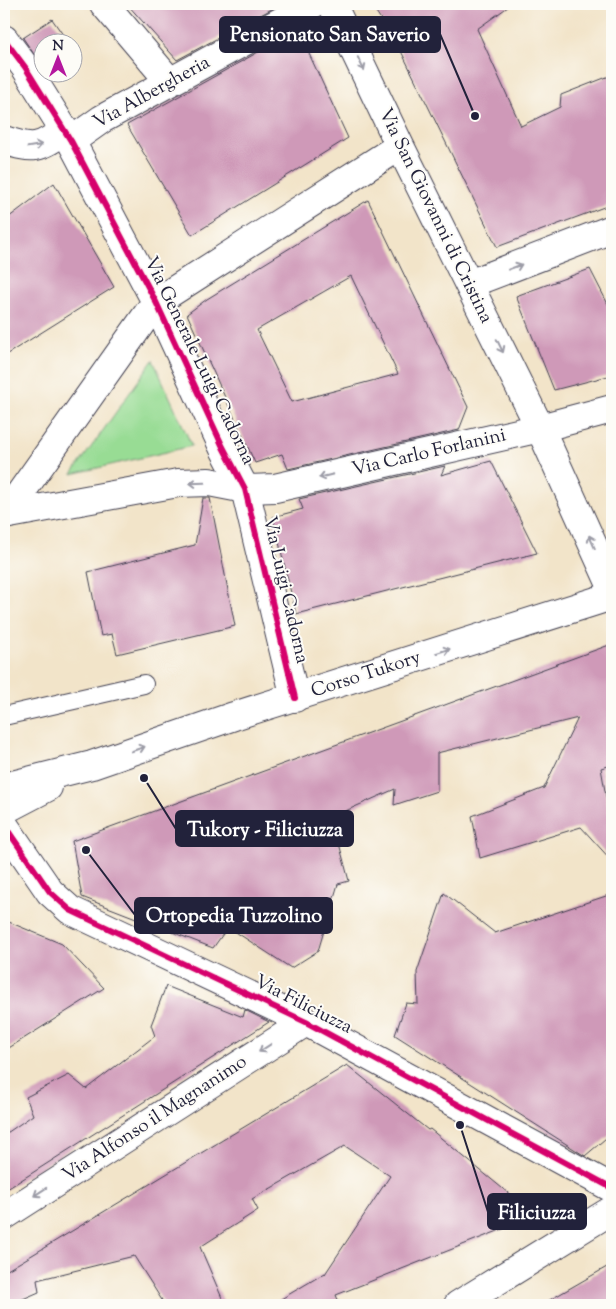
<svg xmlns="http://www.w3.org/2000/svg" width="616" height="1309" viewBox="0 0 616 1309" font-family="'Sorts Mill Goudy',serif">
<style>
.green{fill:#98dc94;stroke:#5d7f68}
.building{fill:#cf99b8;fill-rule:evenodd}
.lines{fill:none;stroke-linecap:round;stroke-linejoin:round}
.service-casing{stroke:#413f50;stroke-width:20}
.minor-casing{stroke:#413f50;stroke-width:30}
.tertiary-casing{stroke:#413f50;stroke-width:30}
.service{stroke:#fff;stroke-width:18}
.minor{stroke:#fff;stroke-width:28}
.tertiary{stroke:#fff;stroke-width:28}
.cycleway-casing{stroke:#fdfcf7;stroke-width:9}
.cycleway{stroke:#d6006c;stroke-width:6}
.oneway{stroke:#9c9ca7}
.labels{text-anchor:middle;dominant-baseline:central;stroke-width:4;stroke-linejoin:round;paint-order:stroke}
.street-label{font-size:19px;fill:#22223b;stroke:#fdfcf7}
.leader{fill:none;stroke:#22223b;stroke-width:2}
.callout-dot{fill:#22223b;stroke:#fdfcf7;stroke-width:2}
.callout{fill:#22223b;stroke:#22223b;stroke-width:2}
.callout-label{font-size:20px;text-anchor:middle;font-weight:bold;fill:#fff}
</style>
<rect width="100%" height="100%" fill="#fdfcf7"/>
<filter id="ink" filterUnits="userSpaceOnUse"><feTurbulence type="fractalNoise" baseFrequency=".02" numOctaves="2"/><feDisplacementMap in="SourceGraphic" scale="10" xChannelSelector="R" yChannelSelector="G"/><feConvolveMatrix kernelMatrix="1 2 1 2 8 2 1 2 1" color-interpolation-filters="sRGB"/></filter>
<filter id="wash" filterUnits="userSpaceOnUse"><feTurbulence type="fractalNoise" baseFrequency=".0096" numOctaves="4" result="noise"/><feDisplacementMap in="SourceGraphic" scale="20" xChannelSelector="R" yChannelSelector="G"/><feGaussianBlur stdDeviation="1.12" result="paint"/><feColorMatrix in="noise" values="0 0 0 0 0 0 0 0 0 0 0 0 0 0 0 0 0 1.4 0 .05"/><feComposite in="paint" operator="in"/></filter>
<g filter="url(#wash)">
<rect width="100%" height="100%" fill="#f2e4c9"/>
<!-- green -->
<path class="green" d="M153,360l39,86 -120,28z"/>
<g id="blocks">
<!-- building -->
<path class="building" d="M127,4h154l-104,56z
M371,4h141l-35,25 44,97 39,-19 1,-12 51,-20v129l-115,43 -97,-198z
M52,19l16,23h-26v24l-19,-28z
M298,30l50,108 -156,97 -65,-110z
M54,183l60,104 -110,69v-135z
M368,200l100,207 -9,23 -171,39 -6,-15 -27,9 -68,-149 20,-15zM351,276l47,98 -106,28 -35,-72z
M590,269l22,43v63l-58,15 -38,-94z
M491,461l46,92 -241,61 -23,-97 30,-8 -4,-10 146,-33 -4,9z
M203,498h7l25,128 -118,28 -5,-20 -11,2 -13,-64 107,-27z
M612,644v121l-11,3 11,63v30l-31,-34 -101,31 -8,-42 72,-28 34,-70 -141,35v38l-43,14 1,-16 -63,28 17,64 -11,3 -20,67 -27,17 -63,-41 -15,21 -131,-51 -10,-56z
M444,893l51,40 117,-39v239l-27,23 -190,-121 11,-32 12,1 -1,-32z
M4,920l58,24 42,44 -100,63z
M166,986l77,31 2,-7 24,12 -265,169v-56l29,-20 -7,-18 43,-22 17,14 69,-53 -4,-11z
M347,1065l81,65 2,-1 106,87 -200,79 4,10h-69l54,-32v1l65,-98 -45,-30 -93,53 6,11 -58,37 25,58h-60l-31,-49 -97,24 2,12 -30,13h-5v-33z
M612,1264v41h-71z"/>
</g>
</g>
<g filter="url(#ink)">
<use href="#blocks" fill-opacity="0" stroke="#413f50" stroke-width="1"/>
<g class="lines">
<!-- service casing -->
<g class="service-casing">
<path id="service" d="M4,716l140,-32"/>
</g>
<!-- minor casing -->
<g class="minor-casing">
<path id="minor" d="M104,4l66,78
M332,4l68,142 140,282 72,159
M4,39l21,28 46,74 85,161 67,145 22,42 50,209
M4,140c29,10 36,9 60,-10
M71,141l31,-22 211,-115
M469,284l143,-55
M5,515l151,-213 244,-156
M4,825l46,67 20,18 236,112 306,166
M4,1216l302,-194
M458,1305l154,-95"/>
</g>
<!-- tertiary casing -->
<g class="tertiary-casing">
<path id="tertiary" d="M4,515l174,-32 31,-1 36,7 30,-1 265,-60 72,-19
M4,787l88,-22 142,-49 378,-120
M4,810l44,-23"/>
</g>
<!-- service -->
<use href="#service" class="service"/>
<!-- minor -->
<use href="#minor" class="minor"/>
<!-- tertiary -->
<use href="#tertiary" class="tertiary"/>
<!-- cycleway casing -->
<g class="cycleway-casing">
<path id="cycleway" d="M4,39l21,28 46,74 85,161 67,145 22,42 50,209
M4,825l46,67 20,18 236,112 306,166"/>
</g>
<!-- cycleway -->
<use href="#cycleway" class="cycleway"/>
</g>
<!-- one-way arrows -->
<defs><path id="oneway-shaft" d="M-6 0H5M1.5-3L5.5 0L1.5 3" fill="none" stroke-width="1.6" stroke-linecap="round" stroke-linejoin="round" transform="scale(1.25)"/></defs>
<g class="oneway">
<use href="#oneway-shaft" transform="translate(361 64) rotate(65)"/>
<use href="#oneway-shaft" transform="translate(35 146) rotate(-10)"/>
<use href="#oneway-shaft" transform="translate(515 267) rotate(-21)"/>
<use href="#oneway-shaft" transform="translate(500 346) rotate(64)"/>
<use href="#oneway-shaft" transform="translate(326 476) rotate(167)"/>
<use href="#oneway-shaft" transform="translate(197 483) rotate(178)"/>
<use href="#oneway-shaft" transform="translate(592 542) rotate(-114)"/>
<use href="#oneway-shaft" transform="translate(443 651) rotate(-18)"/>
<use href="#oneway-shaft" transform="translate(138 749) rotate(-19)"/>
<use href="#oneway-shaft" transform="translate(265 1048) rotate(147)"/>
<use href="#oneway-shaft" transform="translate(40 1192) rotate(147)"/>
</g>
</g>
<g class="labels">
<!-- street labels -->
<g class="street-label">
<text transform="translate(152 93) rotate(-29)">Via Albergheria</text>
<text transform="translate(435 216) rotate(64)">Via San Giovanni di Cristina</text>
<text transform="translate(199 361) rotate(64)">Via Generale Luigi Cadorna</text>
<text transform="translate(429 453) rotate(-13)">Via Carlo Forlanini</text>
<text transform="translate(285 590) rotate(77)">Via Luigi Cadorna</text>
<text transform="translate(366 675) rotate(-18)">Corso Tukory</text>
<text transform="translate(303 1005) rotate(27)">Via Filiciuzza</text>
<text transform="translate(155 1119) rotate(-33)">Via Alfonso il Magnanimo</text>
</g>
</g>
<!-- callouts -->
<path class="leader" d="M475 116L440 34M144 778L176 829M86 850L135 915M460 1125L488 1212"/>
<g class="callout-dot">
<circle cx="475" cy="116" r="5"/>
<circle cx="144" cy="778" r="5"/>
<circle cx="86" cy="850" r="5"/>
<circle cx="460" cy="1125" r="5"/>
</g>
<g class="callout">
<rect x="220" y="17" width="220" height="35" rx="5"/>
<rect x="176" y="811" width="177" height="35" rx="5"/>
<rect x="135" y="898" width="197" height="35" rx="5"/>
<rect x="488" y="1194" width="98" height="35" rx="5"/>
</g>
<g class="callout-label">
<text x="330" y="41">Pensionato San Saverio</text>
<text x="265" y="836">Tukory - Filiciuzza</text>
<text x="234" y="922">Ortopedia Tuzzolino</text>
<text x="537" y="1219">Filiciuzza</text>
</g>
<!-- margin -->
<rect width="616" height="1309" fill="none" stroke="#fdfcf7" stroke-width="20"/>
<!-- north arrow -->
<g transform="translate(58 58)"><circle r="24" fill="#fdfcf7" stroke="#a5a5ac"/>
<path d="M0-4L9 19L0 12L-9 19Z" fill="#b5179e"/>
<text y="-8" font-size="14" font-weight="bold" text-anchor="middle" fill="#22223b">N</text>
</g>
</svg>
